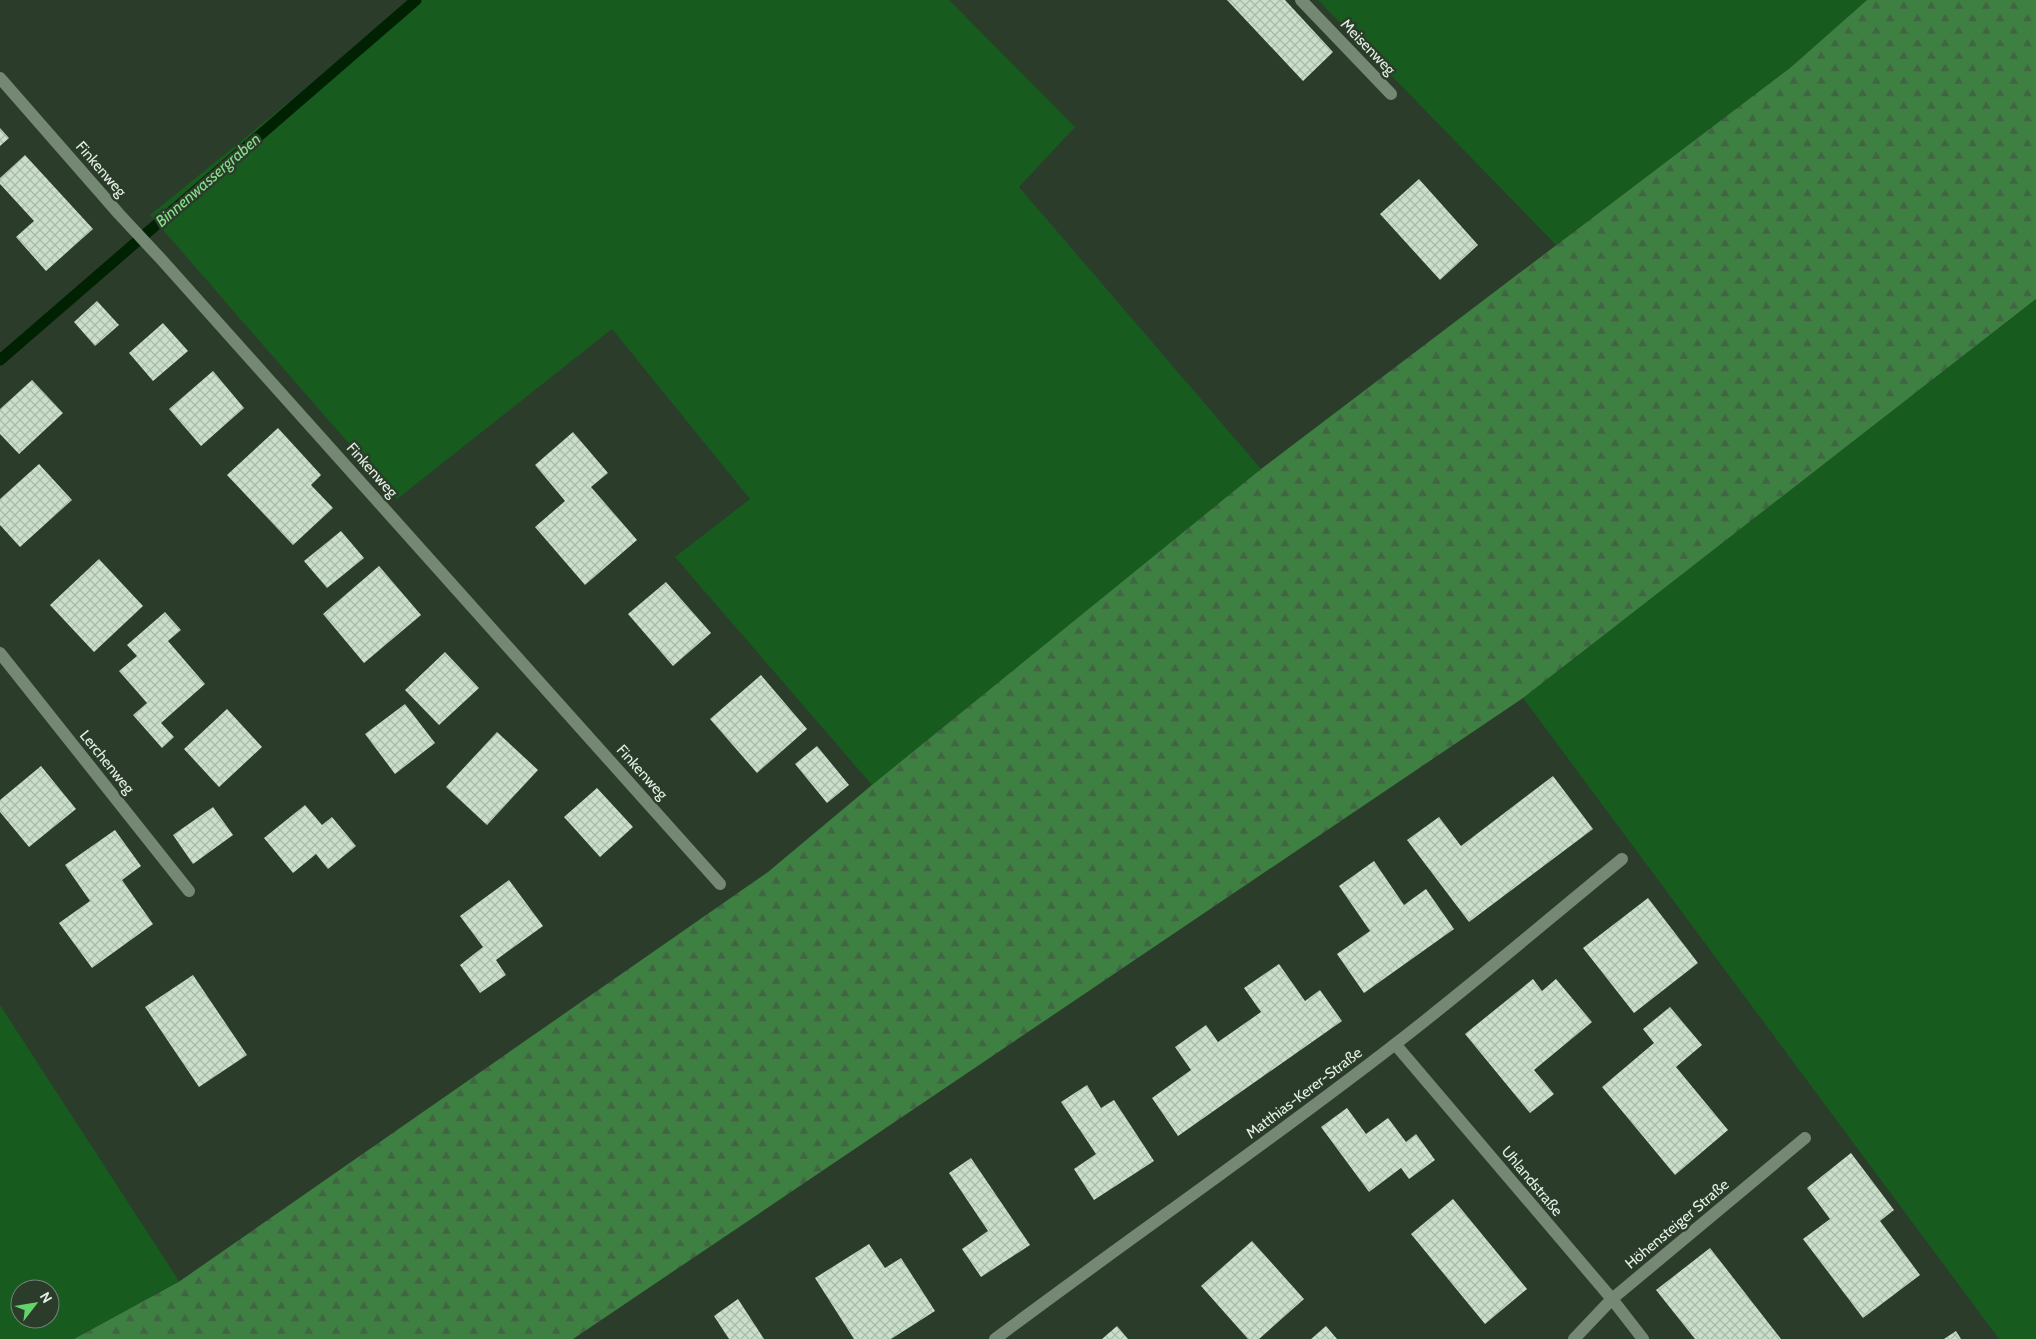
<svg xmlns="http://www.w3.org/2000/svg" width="2036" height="1339" viewBox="0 0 2036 1339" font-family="Cabin,sans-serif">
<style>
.grass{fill:#175b1f;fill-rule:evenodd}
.forest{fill:url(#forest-firs)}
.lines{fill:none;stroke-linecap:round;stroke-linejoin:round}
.stream{stroke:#002203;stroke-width:11}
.building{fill:url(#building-cross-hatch)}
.minor{stroke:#748874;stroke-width:12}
.labels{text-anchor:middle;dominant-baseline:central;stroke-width:5;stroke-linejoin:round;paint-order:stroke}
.street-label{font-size:15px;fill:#e6f1e6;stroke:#2b3c2b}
.water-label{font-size:16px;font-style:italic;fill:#86e089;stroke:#2b3c2b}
</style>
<defs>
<pattern id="forest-firs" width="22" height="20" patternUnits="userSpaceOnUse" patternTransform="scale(1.25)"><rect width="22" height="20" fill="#3d8041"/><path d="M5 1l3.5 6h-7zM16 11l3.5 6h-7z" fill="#416443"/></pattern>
<pattern id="building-cross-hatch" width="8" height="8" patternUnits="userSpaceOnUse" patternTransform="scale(1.25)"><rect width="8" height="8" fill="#cadfca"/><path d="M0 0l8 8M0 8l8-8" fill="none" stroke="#a9b9a9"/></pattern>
</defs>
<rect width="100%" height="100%" fill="#2b3c2b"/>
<!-- grass -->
<path class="grass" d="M415,0h534l126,127 -56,60 242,282 -389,316 -197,-228 75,-58 -138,-170 -215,170 -247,-284z
M1318,0h549l-77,68 -234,177z
M2036,299v1040h-37l-476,-641z
M0,1005l179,276 -105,58h-74zM20,1289h30v30h-30z"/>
<!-- forest -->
<path class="forest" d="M1867,0h169v299l-513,399 -950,641h-499l106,-58 588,-409 104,-87 389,-316 529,-401z"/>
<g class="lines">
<!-- stream -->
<path class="stream" d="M0,360l416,-360"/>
</g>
<!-- building -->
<path class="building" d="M1227,0h58l48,52 -30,29z
M0,128l9,10 -9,8z
M25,155l68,74 -47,42 -30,-34 18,-16 -34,-37v-6z
M1419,179l59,66 -38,35 -60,-66z
M97,301l22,24 -24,21 -21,-24z
M163,323l25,28 -35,30 -24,-28z
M213,371l31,37 -43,38 -32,-37z
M32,380l31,33 -44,41 -19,-20v-25z
M278,428l43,47 -10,10 22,23 -40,37 -66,-70z
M573,432l35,41 -17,14 46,53 -52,45 -50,-58 30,-26 -30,-36z
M39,464l33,36 -52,47 -20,-22v-26z
M341,531l23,27 -37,30 -23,-27z
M99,559l44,47 -49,46 -44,-47z
M379,566l42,49 -57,48 -41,-49z
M666,582l45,51 -38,33 -45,-52z
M165,612l16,18 -13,11 37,43 -44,39 13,14 -12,11 -29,-33 14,-12 -28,-32 18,-15 -10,-11z
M445,652l34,36 -40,37 -34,-35z
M761,675l46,54 -50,44 -47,-54z
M405,704l30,39 -40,31 -30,-40z
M227,709l35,38 -43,40 -35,-38z
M497,732l41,38 -51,55 -41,-38z
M817,746l32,39 -22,18 -32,-39z
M41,766l35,43 -47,38 -29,-35v-12z
M1553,776l40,53 -124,93 -62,-82 32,-23 22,29z
M597,788l36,39 -33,30 -36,-40z
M305,805l17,20 10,-8 24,29 -28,23 -12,-15 -23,19 -29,-35z
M213,807l20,28 -40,29 -20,-29z
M115,830l26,36 -19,14 31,44 -61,44 -33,-45 31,-22 -25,-36z
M1374,861l30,44 22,-16 28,40 -90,64 -27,-39 33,-23 -31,-45z
M509,880l34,46 -47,34 10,15 -26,18 -20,-28 23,-18 -23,-31z
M1648,898l50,65 -64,50 -51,-65z
M1279,964l26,37 15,-11 22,31 -164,115 -26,-38 39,-28 -16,-23 31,-22 12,17 43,-30 -17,-24z
M193,975l54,80 -48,32 -54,-80z
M1533,979l9,12 14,-12 36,43 -58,48 20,24 -24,19 -65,-79z
M1670,1007l32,38 -26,22 52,63 -53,45 -73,-88 52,-44 -11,-14z
M1087,1085l14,23 13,-8 40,61 -60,39 -20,-31 22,-15 -35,-52z
M1347,1108l19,26 22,-16 18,24 10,-8 19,26 -26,19 -8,-11 -32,24 -48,-65z
M1851,1153l43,57 -14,11 40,54 -57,43 -60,-79 27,-20 -23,-31z
M971,1158l59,87 -49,32 -19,-28 26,-18 -39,-58z
M1453,1199l74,90 -42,35 -74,-90z
M1252,1241l52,58 -45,40h-11l-47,-53z
M869,1244l16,24 16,-10 34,53 -44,28h-37l-39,-61z
M1710,1248l71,91h-86l-39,-49z
M738,1299l26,40h-35l-15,-23z
M1117,1326l11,13h-26z
M1326,1326l11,13h-26z
M1956,1331l5,8h-17z"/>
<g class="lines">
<!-- minor -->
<path class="minor" d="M1301,0l90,94
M0,78l119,136 42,45 559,625
M0,653l189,238
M1395,1044l217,255 31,40
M995,1339c132,-99 269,-193 399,-294 78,-60 152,-124 228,-186
M1574,1339l38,-40 193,-161"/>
</g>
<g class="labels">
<!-- street labels -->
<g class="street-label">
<text transform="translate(1368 47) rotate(46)">Meisenweg</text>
<text transform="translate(101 169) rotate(49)">Finkenweg</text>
<text transform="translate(372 470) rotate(48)">Finkenweg</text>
<text transform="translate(107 762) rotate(51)">Lerchenweg</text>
<text transform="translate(642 772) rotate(48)">Finkenweg</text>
<text transform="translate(1304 1093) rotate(-37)">Matthias-Kerer-Straße</text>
<text transform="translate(1532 1181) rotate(50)">Uhlandstraße</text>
<text transform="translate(1677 1224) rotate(-40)">Höhensteiger Straße</text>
</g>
<!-- water labels -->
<g class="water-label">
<text transform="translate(208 180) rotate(-41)">Binnenwassergraben</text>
</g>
</g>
<!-- north arrow -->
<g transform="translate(35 1304) rotate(59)"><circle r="24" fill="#2b3c2b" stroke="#768476"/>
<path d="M0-4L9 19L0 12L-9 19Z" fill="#62d469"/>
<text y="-8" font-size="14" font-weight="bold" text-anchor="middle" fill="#e6f1e6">N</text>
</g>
</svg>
